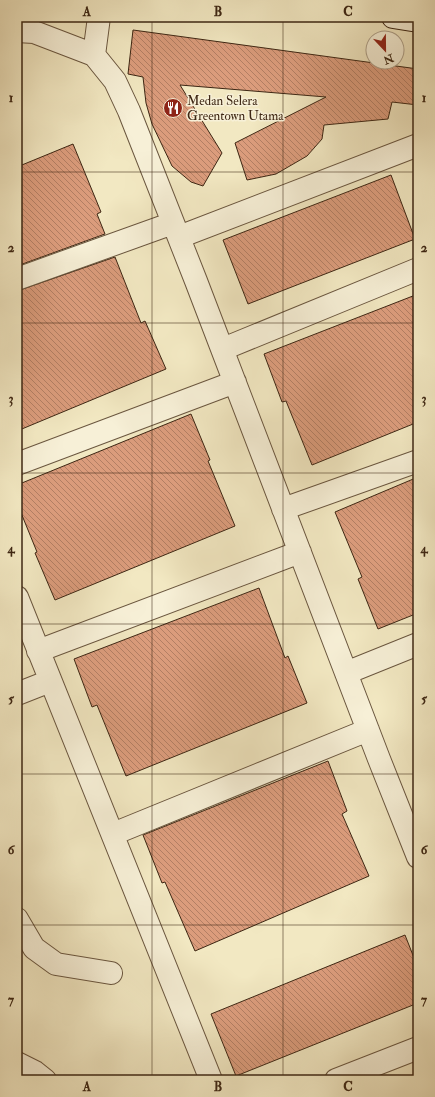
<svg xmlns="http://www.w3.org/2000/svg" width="435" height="1097" viewBox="0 0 435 1097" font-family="'IM FELL Double Pica',serif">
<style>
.building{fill:url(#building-back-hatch);stroke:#3d2613}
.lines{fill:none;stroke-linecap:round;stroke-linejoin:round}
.minor-casing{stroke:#6a563f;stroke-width:24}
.secondary-casing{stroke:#3d2613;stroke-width:24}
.minor{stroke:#f7f0d7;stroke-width:22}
.secondary{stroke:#f7f0d7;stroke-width:22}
.grid{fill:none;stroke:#3d2613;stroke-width:1;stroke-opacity:0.55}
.labels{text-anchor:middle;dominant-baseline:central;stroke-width:3;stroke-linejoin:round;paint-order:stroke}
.poi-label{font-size:13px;fill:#3d2613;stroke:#f7f0d7;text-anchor:start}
.neatline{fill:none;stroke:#3d2613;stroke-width:1.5}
.grid-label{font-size:13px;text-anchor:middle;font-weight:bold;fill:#3d2613}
</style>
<defs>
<pattern id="building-back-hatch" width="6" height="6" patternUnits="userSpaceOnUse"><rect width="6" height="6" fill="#db9c7c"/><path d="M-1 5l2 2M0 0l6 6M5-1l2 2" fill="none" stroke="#b37f64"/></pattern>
</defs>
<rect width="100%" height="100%" fill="#f2e8c2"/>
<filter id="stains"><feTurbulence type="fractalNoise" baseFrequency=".005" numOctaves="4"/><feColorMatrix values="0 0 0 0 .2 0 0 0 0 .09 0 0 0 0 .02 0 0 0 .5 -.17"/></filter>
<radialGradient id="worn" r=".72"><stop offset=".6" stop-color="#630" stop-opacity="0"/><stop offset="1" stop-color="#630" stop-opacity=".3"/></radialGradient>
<!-- building -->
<path class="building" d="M133,30l285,39v36l-26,-3 -4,17 -64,6 -2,14 -15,17 -31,18 -29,6 -12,-37 91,-46 -146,-12 42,68 -19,33 -12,-4 -19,-16 -20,-42 -6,-21 -3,-26 -15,-3z
M73,144l28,68 -4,2 8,20 -88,32v-99z
M391,175l24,64 -167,65 -25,-64z
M115,257l26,66 4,-2 21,48 -149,62v-140z
M418,294v128l-106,43 -26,-64 -4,1 -18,-48z
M191,414l19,46 -2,1 27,65 -180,74 -20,-47 2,-1 -20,-49v-18z
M418,477v136l-40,16 -20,-50 4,-2 -27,-65z
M259,588l26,70 3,-2 19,47 -181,73 -29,-71 -5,2 -18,-48z
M328,761l19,50 -5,3 27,62 -174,75 -30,-69 -3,1 -19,-48z
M405,935l13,33v35l-182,73 -25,-62z"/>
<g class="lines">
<!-- minor casing -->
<g class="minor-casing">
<path id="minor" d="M17,31l17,1 60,23 21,26 14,30 67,170 183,478 39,98
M94,55l5,-38
M179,237l239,-92
M17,279l156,-56
M223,349l195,-80
M17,464l218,-82
M283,509l135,-48
M17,597l194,483
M38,651l262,-99
M346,673l72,-29
M17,694l33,-13
M113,834l255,-104
M17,919l17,29 22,16 55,9
M17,1063l18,9 10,8
M336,1080l82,-32"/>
</g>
<!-- secondary casing -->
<g class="secondary-casing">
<path id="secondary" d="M393,17l25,4"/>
</g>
<!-- minor -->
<use href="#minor" class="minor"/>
<!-- secondary -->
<use href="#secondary" class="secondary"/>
</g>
<!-- grid -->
<path class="grid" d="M152,17v1063M283,17v1063M17,172h401M17,323h401M17,473h401M17,624h401M17,774h401M17,925h401"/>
<!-- icons -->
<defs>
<g id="restaurant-disc" transform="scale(1)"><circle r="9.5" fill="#8f2418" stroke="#f7f0d7"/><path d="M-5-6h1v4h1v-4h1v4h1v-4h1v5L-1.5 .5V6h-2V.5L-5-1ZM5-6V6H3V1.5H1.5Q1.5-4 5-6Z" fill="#fff"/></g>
</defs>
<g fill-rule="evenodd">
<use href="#restaurant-disc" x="173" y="108"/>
</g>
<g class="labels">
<!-- poi labels -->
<g class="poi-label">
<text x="187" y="101">Medan Selera<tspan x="187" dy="15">Greentown Utama</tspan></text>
</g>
</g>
<!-- margin -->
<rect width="435" height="1097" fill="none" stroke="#f2e8c2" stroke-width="44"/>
<!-- north arrow -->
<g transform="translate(385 50) rotate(158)"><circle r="19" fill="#f7f0d7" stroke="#ad9f89"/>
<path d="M0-3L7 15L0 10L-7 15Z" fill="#8f2418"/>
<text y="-6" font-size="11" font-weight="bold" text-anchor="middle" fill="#3d2613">N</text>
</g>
<rect x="22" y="22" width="391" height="1053" class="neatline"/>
<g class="grid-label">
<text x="87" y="16">A</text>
<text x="218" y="16">B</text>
<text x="348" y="16">C</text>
<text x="11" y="102">1</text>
<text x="424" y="102">1</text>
<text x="11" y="252">2</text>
<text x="424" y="252">2</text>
<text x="11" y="403">3</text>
<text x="424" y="403">3</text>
<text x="11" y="553">4</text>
<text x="424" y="553">4</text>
<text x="11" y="703">5</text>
<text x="424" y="703">5</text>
<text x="11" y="854">6</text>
<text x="424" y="854">6</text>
<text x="11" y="1004">7</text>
<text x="424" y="1004">7</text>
<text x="87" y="1091">A</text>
<text x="218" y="1091">B</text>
<text x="348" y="1091">C</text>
</g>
<rect width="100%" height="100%" filter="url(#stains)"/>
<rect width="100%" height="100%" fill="url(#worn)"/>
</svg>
